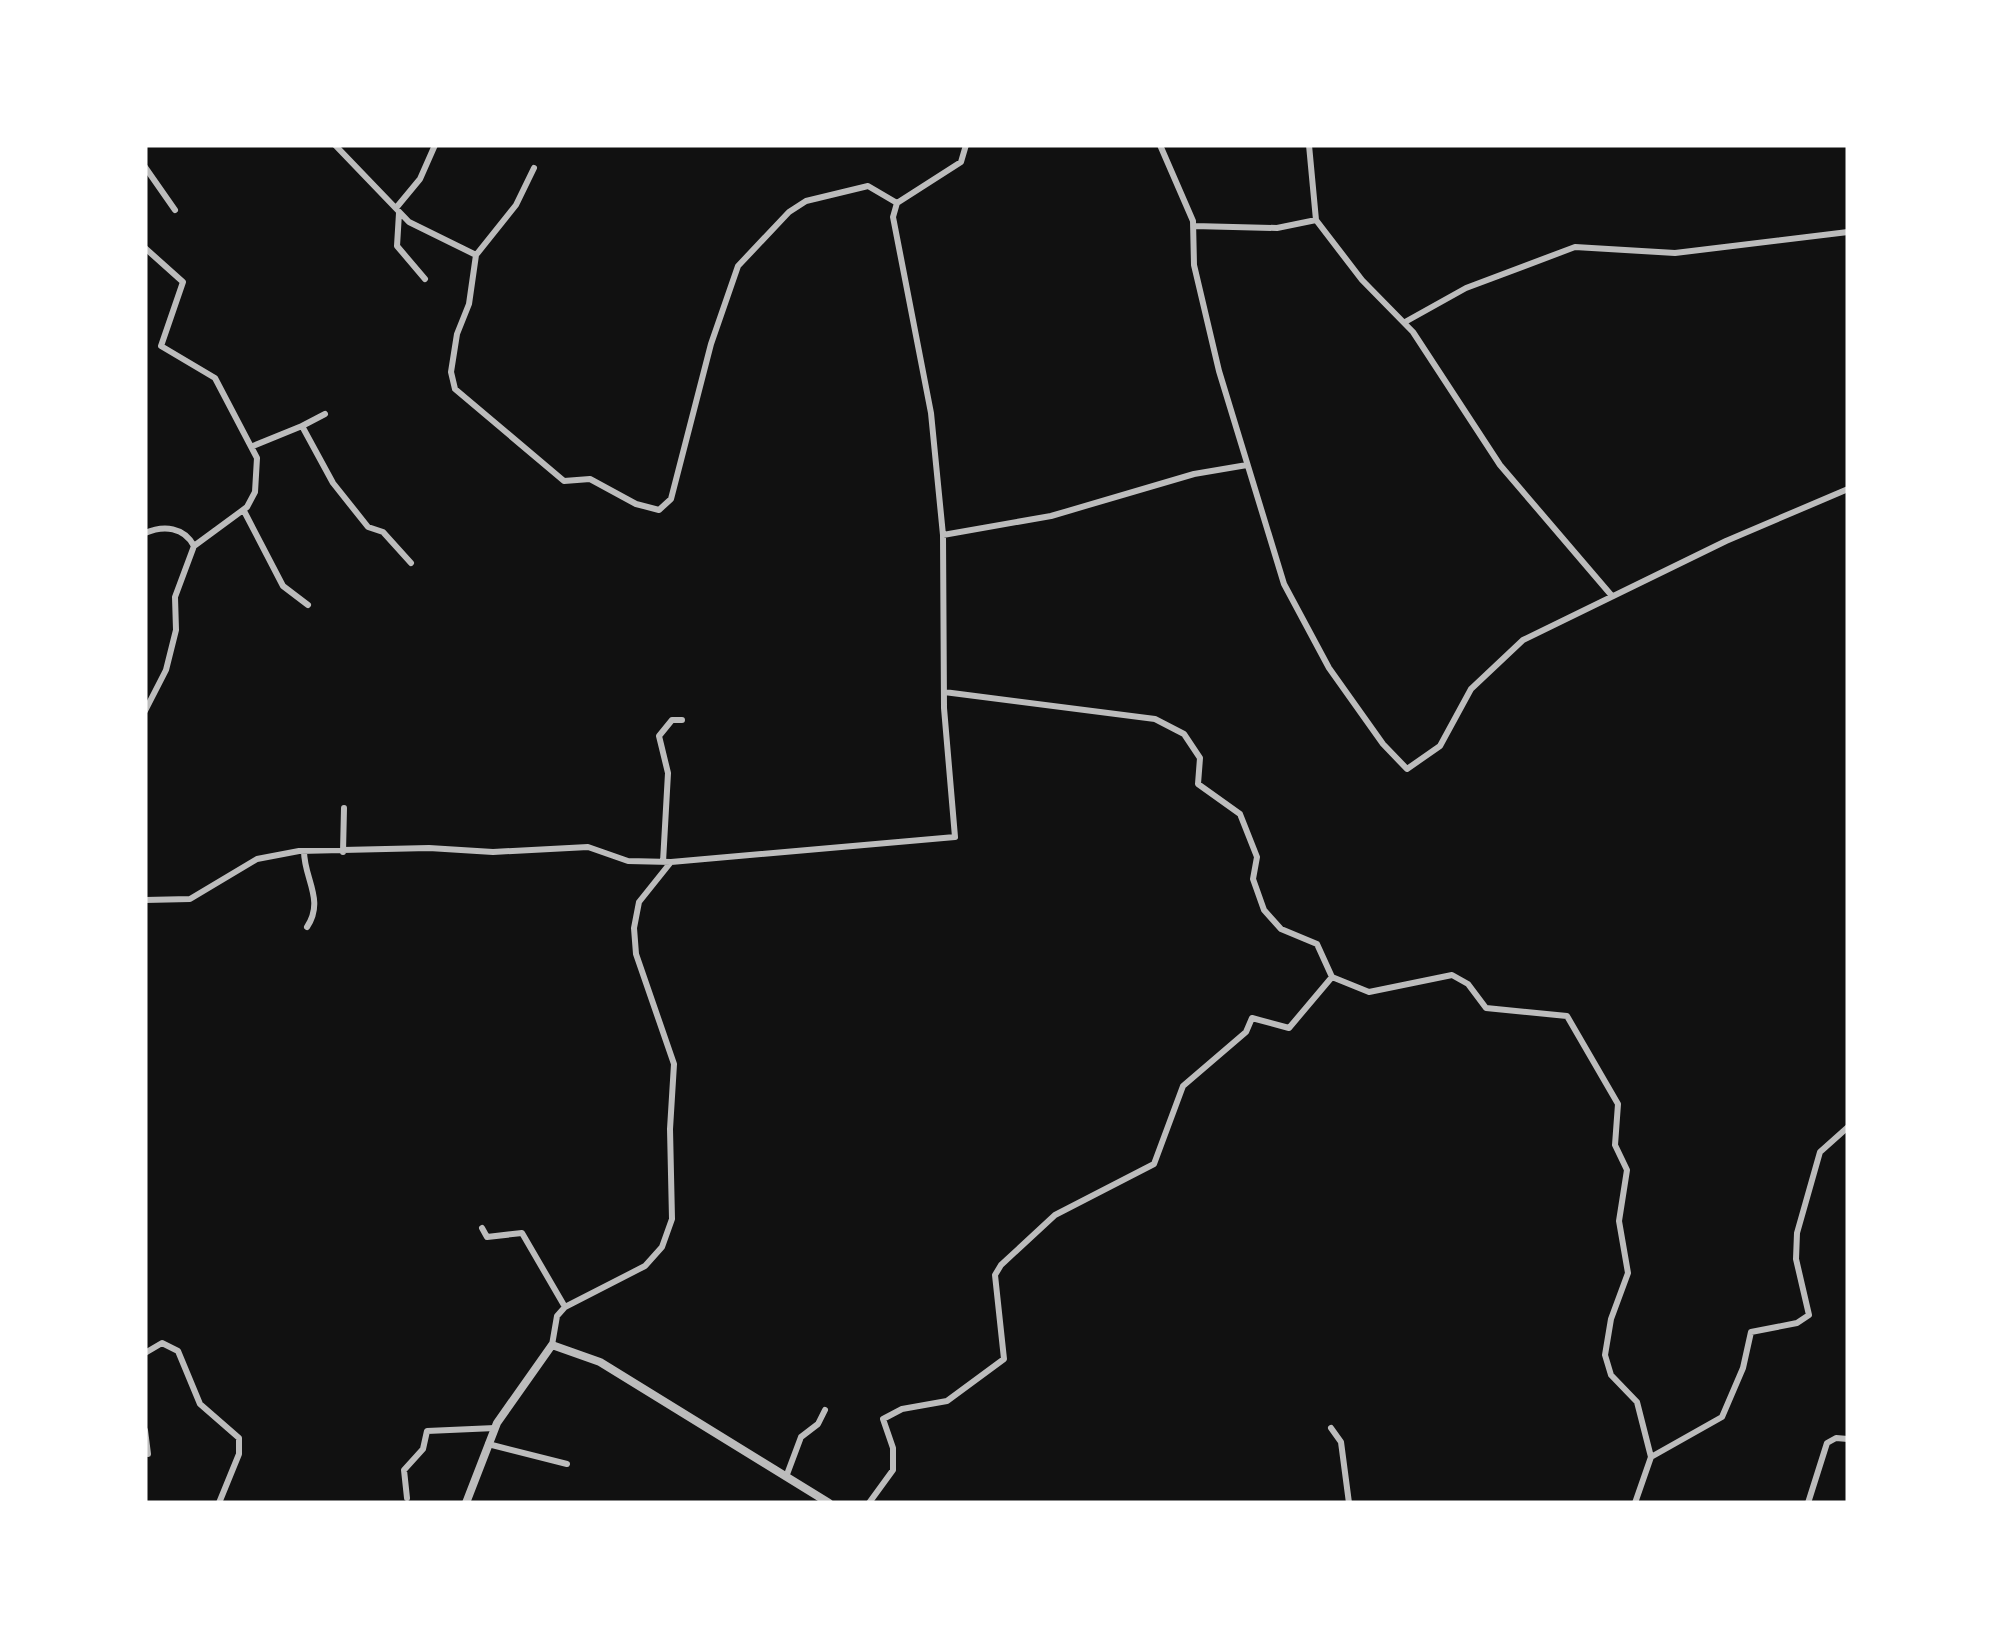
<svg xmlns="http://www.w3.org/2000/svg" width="1993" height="1648" viewBox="0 0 1993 1648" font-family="Commissioner,sans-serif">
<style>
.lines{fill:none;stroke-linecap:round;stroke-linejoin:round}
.minor{stroke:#bcbcbc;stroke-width:6}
.tertiary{stroke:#bcbcbc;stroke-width:8}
</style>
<rect width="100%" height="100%" fill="#111"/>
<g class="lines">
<!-- minor -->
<path class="minor" d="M335,145l74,77 67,33 -7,49 -12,30 -6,38 4,17 109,92 26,-2 46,25 23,6 12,-11 40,-155 27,-78 51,-54 17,-11 62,-15 29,17
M1160,145l33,76 1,44 25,106 65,213 45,84 54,76 24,25 33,-23 31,-57 52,-49 203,-99 122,-52
M1309,145l7,75 46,60 51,52 87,133 112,131
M145,167l30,43
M396,208l24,-29 15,-34
M399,213l-2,33 28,33
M1194,226l83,2 39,-8
M145,248l38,34 -22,64 54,32 42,80 -2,34 -8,15 -53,39
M476,255l40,-50 18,-37
M1405,322l61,-34 109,-41 100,6 173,-21
M302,426l23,-12
M253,446l49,-20 31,57 35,44 15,5 28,31
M244,511l39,75 25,19
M145,533c19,-8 39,-6 49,13l-19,51 1,33 -10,40 -21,41
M943,535l108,-19 143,-42 53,-9
M944,692l211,27 29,15 16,24 -2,26 42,30 17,43 -4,22 11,31 17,19 36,15 15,33 37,15 83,-17 16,9 18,24 81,8 51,88 -3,41 12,25 -8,51 9,52 -17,46 -6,36 6,20 26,27 14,55
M304,851c0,28 21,49 3,76
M343,852l1,-44
M663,862l5,-89 -9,-37 13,-16h10
M145,900l45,-1 67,-40 42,-8 130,-3 64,4 95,-5 40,14 43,1
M482,1228l5,9 35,-4 43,74
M552,1345l5,-29 8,-9 80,-41 17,-19 10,-28 -2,-90 4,-65 -38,-110 -2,-26 5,-26 32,-40 284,-25 -11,-129 -1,-173 -12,-122 -38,-196 4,-14 64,-41 5,-17
M145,1353l17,-10 16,8 22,53 39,34v16l-20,49
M1331,1428l10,14 8,61
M145,1430l3,24
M488,1444l79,20
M786,1477l15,-40 17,-13 7,-14
M407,1498l-3,-28 19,-21 4,-18 68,-3
M869,1503l24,-33v-22l-10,-29 19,-10 45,-8 57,-42 -9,-84 6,-10 54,-50 99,-51 29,-78 63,-54 6,-14 37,10 43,-51
M1635,1503l16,-46 71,-40 21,-49 8,-36 46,-9 12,-8 -13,-56 1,-26 23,-81 28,-25
M1808,1503l19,-60 9,-5 12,1"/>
<!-- tertiary -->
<path class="tertiary" d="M466,1503l31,-80 55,-78 48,17 229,141"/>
</g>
<!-- border -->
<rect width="1993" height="1648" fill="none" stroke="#ffffff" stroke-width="295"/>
</svg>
